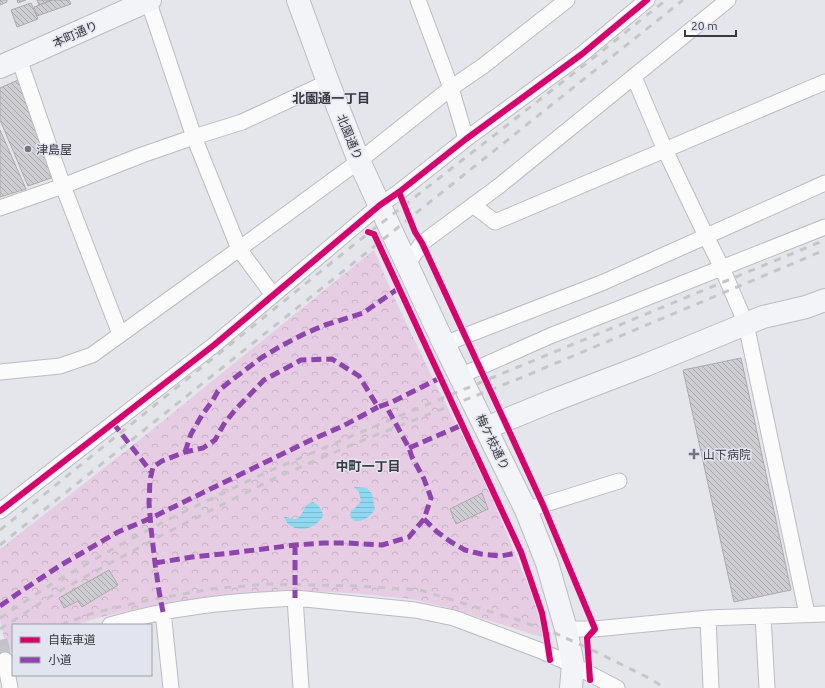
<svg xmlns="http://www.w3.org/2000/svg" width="825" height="688" viewBox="0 0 825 688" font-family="Ubuntu,'Noto Sans JP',sans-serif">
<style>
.forest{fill:url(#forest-crowns)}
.water{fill:url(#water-rules)}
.building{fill:url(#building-back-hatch);stroke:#aaaaae}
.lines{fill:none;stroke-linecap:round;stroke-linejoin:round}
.street-tunnel{stroke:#c3c4c9;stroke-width:15;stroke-dasharray:15 8;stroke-linecap:butt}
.street-casing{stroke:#bbbcc1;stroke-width:17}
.secondary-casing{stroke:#bbbcc1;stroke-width:24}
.street{stroke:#fbfbfc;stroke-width:15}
.secondary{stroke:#f3f4f7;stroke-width:22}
.rail{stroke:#c6c6c7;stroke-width:3;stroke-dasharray:7 7;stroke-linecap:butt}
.quiet{stroke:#8e44ad;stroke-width:5;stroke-dasharray:10 5;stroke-linecap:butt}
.cycleway-casing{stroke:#e2e4ef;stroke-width:8}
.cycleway{stroke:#d6006c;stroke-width:6}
.poi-dot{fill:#75767c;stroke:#e2e4ef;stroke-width:1.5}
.labels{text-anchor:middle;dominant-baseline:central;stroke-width:3;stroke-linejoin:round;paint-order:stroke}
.street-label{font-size:12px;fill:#393a3f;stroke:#e2e4ef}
.poi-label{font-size:12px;fill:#393a3f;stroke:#e2e4ef;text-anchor:start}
.neighbourhood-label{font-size:13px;font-weight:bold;fill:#393a3f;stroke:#e2e4ef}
</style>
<defs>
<pattern id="forest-crowns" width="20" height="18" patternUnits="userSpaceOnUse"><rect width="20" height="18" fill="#e7cde3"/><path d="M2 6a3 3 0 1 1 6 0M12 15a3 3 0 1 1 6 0" fill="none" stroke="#c7b1c4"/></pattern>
<pattern id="water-rules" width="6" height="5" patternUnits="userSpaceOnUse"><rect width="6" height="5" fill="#8ed9f1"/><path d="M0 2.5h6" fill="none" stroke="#7bbbd0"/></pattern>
<pattern id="building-back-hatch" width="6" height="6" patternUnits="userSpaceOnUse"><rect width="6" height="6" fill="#ceced2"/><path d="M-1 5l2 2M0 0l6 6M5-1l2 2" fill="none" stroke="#a8a8ac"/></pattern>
</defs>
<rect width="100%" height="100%" fill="#e5e6ec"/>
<!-- forest -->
<path class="forest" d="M374,250l18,43 42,88 49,95 57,138 5,24 -96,-30 -38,-9 -61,-6 -44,-2 -27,-1 -27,4 -46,4 -65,10 -48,11 -16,6h-64v24l-6,2 -7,-31v-71l127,-99z"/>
<!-- water -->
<path class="water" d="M354,487l13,1 5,6 3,15c-5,8 -11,13 -21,12l-4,-5 1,-5 4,-3 6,-7 -2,-9z
M313,502c6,3 9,7 10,14 -7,12 -23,18 -35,8 -2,-2 -3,-6 -5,-8 3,1 7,2 10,3 9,1 9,-9 14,-14 2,-2 3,-2 6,-3z"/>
<!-- building -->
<path class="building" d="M0,0h7v2l-7,3z
M17,0h9l-8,3z
M37,0h14l-12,5z
M53,0h16l2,4 -34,12 -3,-9z
M31,3l7,16 -21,8 -6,-17z
M18,80l36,97 -26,9 -28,-66v-32z
M0,130l26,59 -26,8z
M741,358l50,232 -57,12 -51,-232z
M482,493l6,16 -32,15 -6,-15z
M109,570l9,15 -36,22 -4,-6 -14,7 -5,-10z"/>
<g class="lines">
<!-- street-tunnel -->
<path class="street-tunnel" d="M0,640l5,20"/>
<!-- street casing -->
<g class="street-casing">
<path id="street" d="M148,0l46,137 45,112 34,46
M418,0l33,88 15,51
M19,59l44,127 57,148
M634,77l31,73 41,86 16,32 24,56 61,290
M473,205l22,17 330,-140
M0,208l63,-22 79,-31 52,-18 48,-15 86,-40
M407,265l15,-22 77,-57 229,-186
M444,344l160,-62 221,-99
M0,372l60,-6 32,-11 147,-106 120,-88 92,-73 32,-22 84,-66
M460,376l90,-40 275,-109
M526,510l93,-29
M0,511l214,-166 166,-140 19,-13 67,-53 116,-85 65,-54
M295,598l6,90
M163,612l8,76
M763,616l4,72
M708,618l3,70
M110,625c60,-18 123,-24 185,-27l120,12 39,8 85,32 34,15 44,23
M566,629h29l113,-11 117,-4
M5,660l5,28"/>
</g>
<!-- secondary casing -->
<g class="secondary-casing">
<path id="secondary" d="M298,0l30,82 31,79 85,183 82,166 21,53 19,66 7,36 -2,23
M0,67l150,-67
M486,428l66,-27 94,-36 117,-48 43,-10 19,-7"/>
</g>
<!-- street -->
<use href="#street" class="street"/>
<!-- secondary -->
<use href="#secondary" class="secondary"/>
<!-- rail -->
<path class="rail" d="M0,530l356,-287 241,-188 69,-55
M0,545l683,-545
M0,618l53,-35 65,-37 51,-27 98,-47 118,-50 440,-182
M61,625l29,-11 49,-12 72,-13 57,-5 90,2 62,4 98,30 39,14 31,14 61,30 16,10
M0,629l61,-39 103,-56 109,-55 83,-36 167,-66 302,-127
M0,649l13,-5"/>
<!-- quiet -->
<path class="quiet" d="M113,423l39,50
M409,448l53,-23
M185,452l6,-18 11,-19 11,-15 5,-9 15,-12 28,-21 20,-12 23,-12 21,-9 38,-12 36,-25
M424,519l12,12 15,11 14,8 16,4 20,2 20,-4
M295,545v53
M155,563l37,-6 39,-4 64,-8 28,-2h25l34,2 27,-8 15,-18 7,-21 -7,-19 -12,-22 -3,-9 -24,-44
M0,606l20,-14 41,-27 57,-33 33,-14 162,-79 30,-13 35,-19
M163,612l-4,-21 -4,-28 -4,-35 -2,-25 1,-23 3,-13 9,-6 23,-9 18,-4 12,-8 9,-16 11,-14 29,-30 37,-20 31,-1 27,17 19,31 14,-5 48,-24"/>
<!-- cycleway casing -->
<g class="cycleway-casing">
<path id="cycleway" d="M399,192l16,40 7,11 82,177 39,85 52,124 -8,9 3,42
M368,232l6,2 147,318 21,61 4,21 4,26
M0,511l214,-166 166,-140 19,-13 67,-53 116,-85 65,-54"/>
</g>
<!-- cycleway -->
<use href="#cycleway" class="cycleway"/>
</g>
<!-- markers -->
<g class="poi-dot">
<circle cx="28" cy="149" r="4"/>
<path d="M692 448h4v4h4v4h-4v4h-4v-4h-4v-4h4z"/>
</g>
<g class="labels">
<!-- street labels -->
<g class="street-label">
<text transform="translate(75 34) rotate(-24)">本町通り</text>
<text transform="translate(350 137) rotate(68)">北園通り</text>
<text transform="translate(493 442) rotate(64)">梅ケ枝通り</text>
</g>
<!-- poi labels -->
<g class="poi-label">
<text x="36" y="149">津島屋</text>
<text x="703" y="454">山下病院</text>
</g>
<!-- neighbourhood labels -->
<g class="neighbourhood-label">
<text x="331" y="98">北園通一丁目</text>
<text x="368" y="466">中町一丁目</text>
</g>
</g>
<!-- legend -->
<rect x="12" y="624" width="140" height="52" fill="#e2e4ef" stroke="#9ea0a9"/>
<rect x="20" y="637" width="20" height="6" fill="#d6006c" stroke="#9ea0a9"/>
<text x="48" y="644" font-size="12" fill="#393a3f">自転車道</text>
<rect x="20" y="657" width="20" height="6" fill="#8e44ad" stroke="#9ea0a9"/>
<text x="48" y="664" font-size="12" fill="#393a3f">小道</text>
<!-- scale -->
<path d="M685 30v6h51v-6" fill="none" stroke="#393a3f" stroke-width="2"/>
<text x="691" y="30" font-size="12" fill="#393a3f" stroke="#e2e4ef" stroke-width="3" paint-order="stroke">20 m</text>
</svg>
